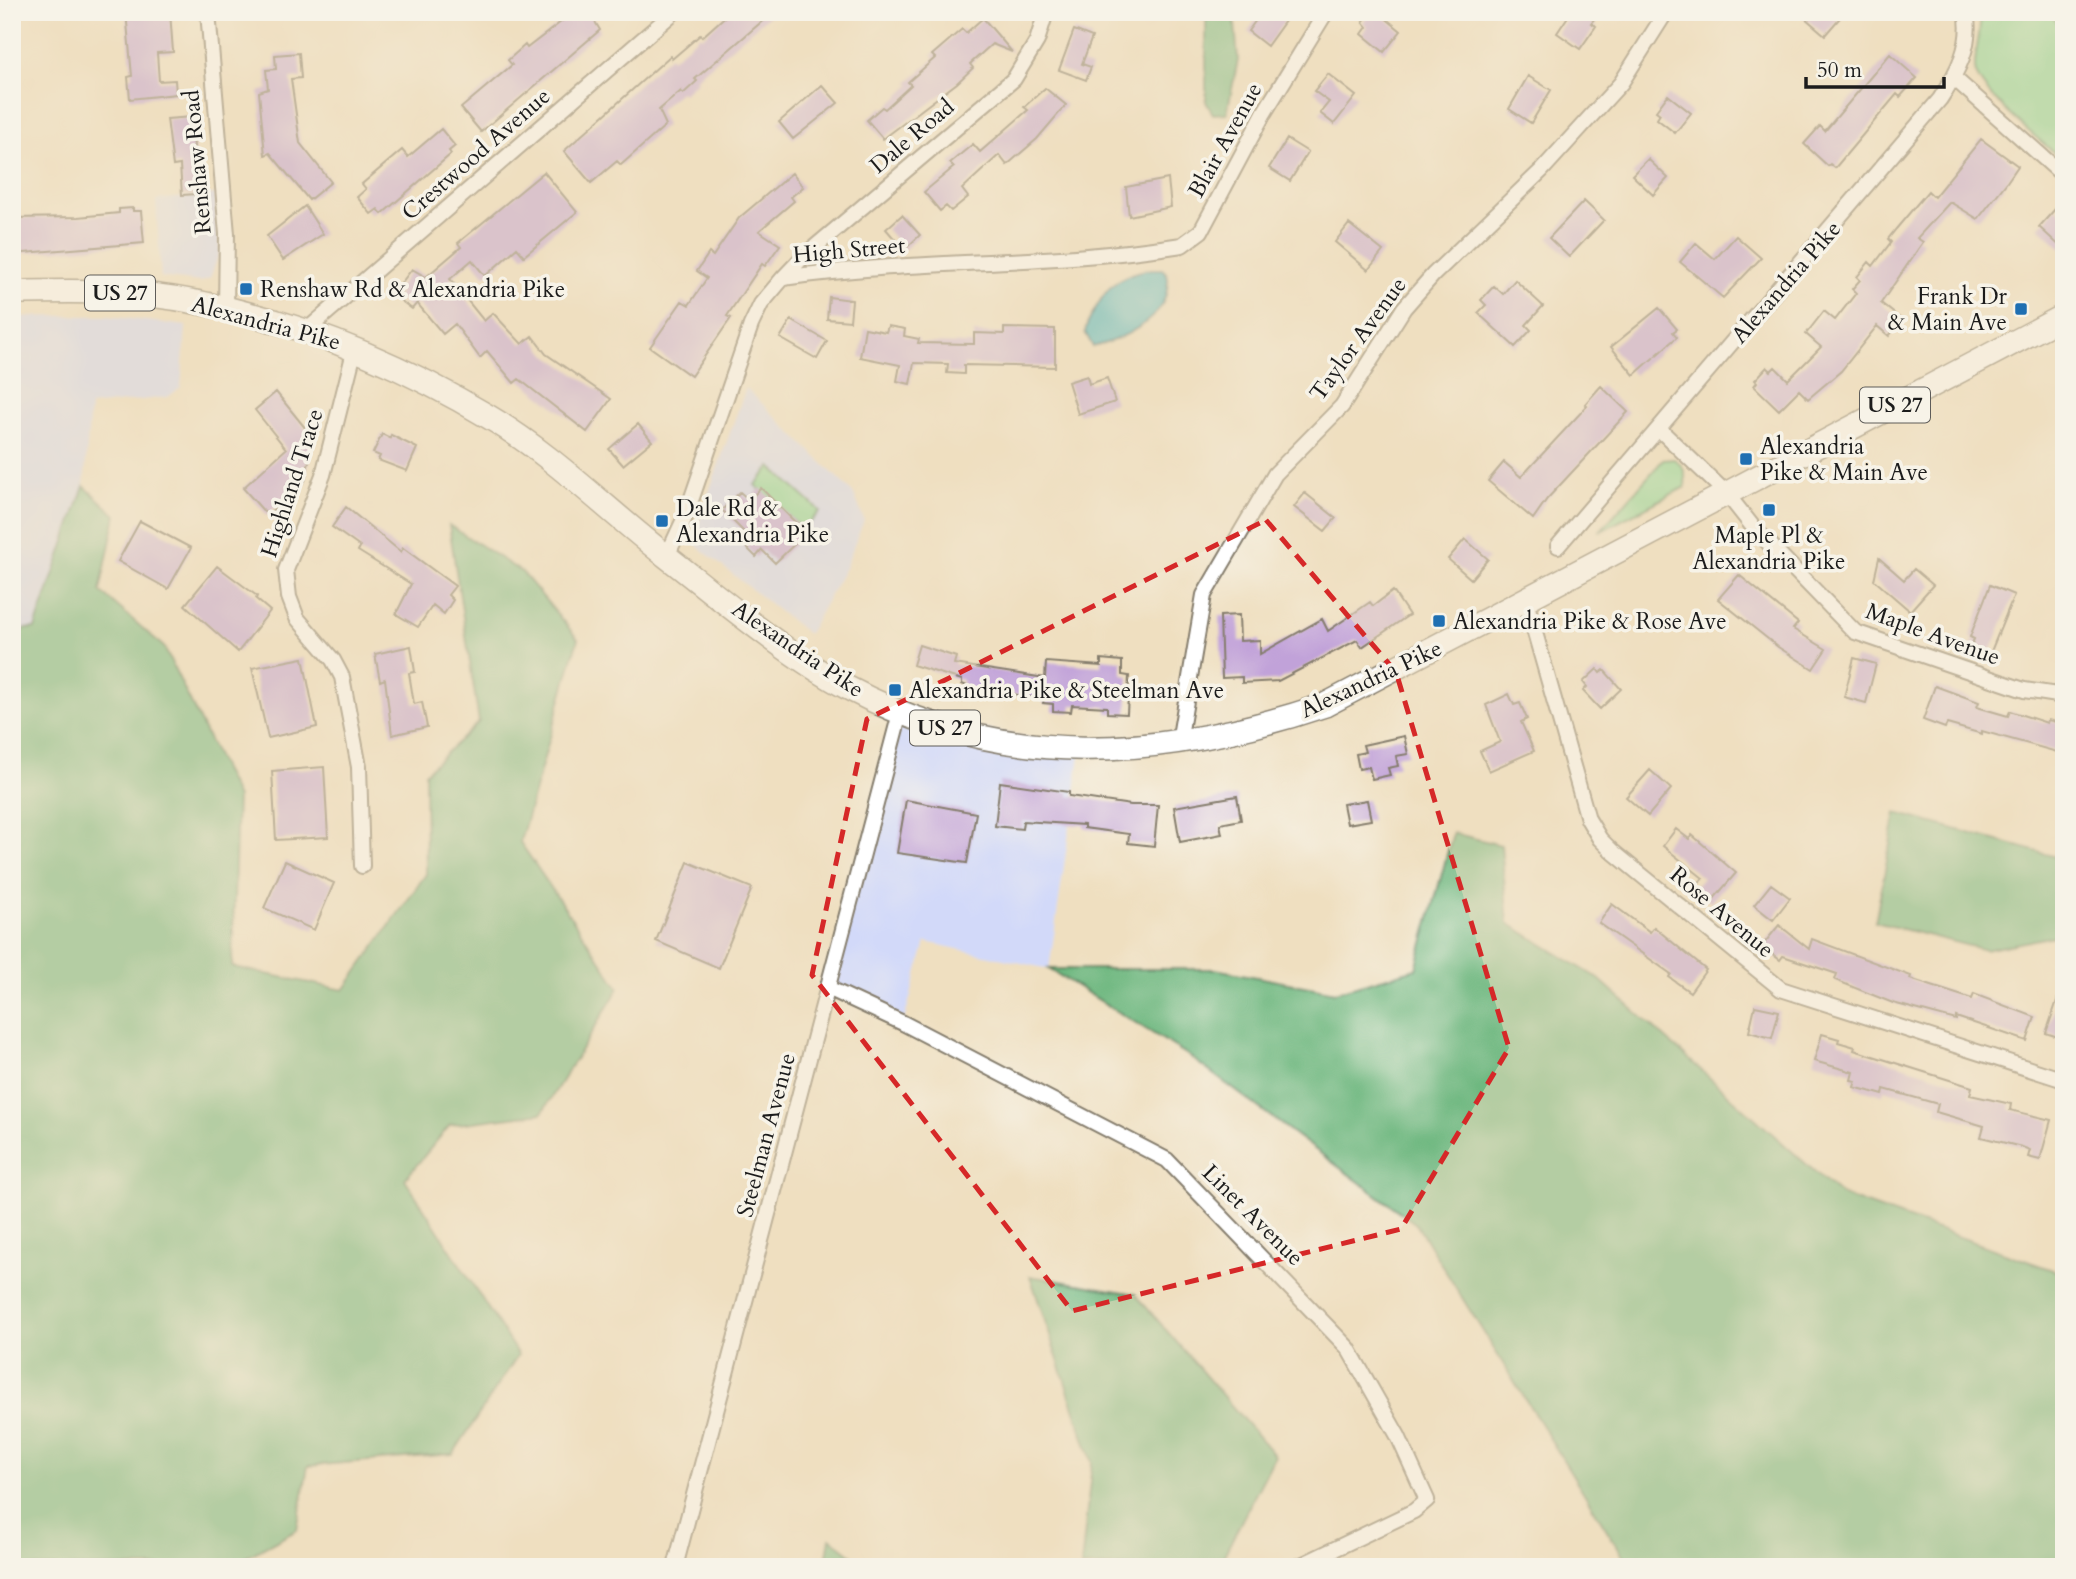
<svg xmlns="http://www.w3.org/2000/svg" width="2076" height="1579" viewBox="0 0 2076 1579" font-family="Cardo,serif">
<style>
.built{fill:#d2d9f9}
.green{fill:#89d897;stroke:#527a5a;stroke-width:2}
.forest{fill:#6eb880;stroke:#456a4e;stroke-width:2}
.water{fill:#48b6c1;stroke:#32696e;stroke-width:2}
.building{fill:#c1a2d9}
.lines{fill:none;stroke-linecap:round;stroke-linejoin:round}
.street-casing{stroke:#867e6e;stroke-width:18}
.primary-casing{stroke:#867e6e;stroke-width:26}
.street{stroke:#fff;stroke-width:14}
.primary{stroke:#fff;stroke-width:23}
.marked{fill:none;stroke:#d62828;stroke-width:5;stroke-dasharray:14 9;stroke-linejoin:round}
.poi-dot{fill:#1f6fb2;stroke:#f7f3e8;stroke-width:2.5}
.labels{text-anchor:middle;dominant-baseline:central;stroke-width:7;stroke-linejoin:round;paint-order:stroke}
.shield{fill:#f7f3e8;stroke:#5e5c59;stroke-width:2}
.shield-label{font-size:21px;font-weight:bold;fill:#1c1c1c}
.street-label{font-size:23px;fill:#1c1c1c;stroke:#f7f3e8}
.poi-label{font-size:23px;fill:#1c1c1c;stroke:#f7f3e8;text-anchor:start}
</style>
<rect width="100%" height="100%" fill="#f7f3e8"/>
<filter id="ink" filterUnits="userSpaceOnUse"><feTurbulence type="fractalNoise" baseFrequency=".0143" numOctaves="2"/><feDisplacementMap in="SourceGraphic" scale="14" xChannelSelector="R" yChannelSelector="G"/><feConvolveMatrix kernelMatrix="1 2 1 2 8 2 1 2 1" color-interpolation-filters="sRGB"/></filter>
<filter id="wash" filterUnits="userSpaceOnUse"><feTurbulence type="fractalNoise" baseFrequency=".00686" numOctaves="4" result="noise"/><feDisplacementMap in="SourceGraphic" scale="28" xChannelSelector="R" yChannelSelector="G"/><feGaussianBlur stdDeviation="1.57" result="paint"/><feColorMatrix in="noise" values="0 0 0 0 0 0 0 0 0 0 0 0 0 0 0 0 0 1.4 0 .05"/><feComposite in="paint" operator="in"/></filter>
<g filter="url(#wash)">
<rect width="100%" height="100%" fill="#efdfc0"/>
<!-- built -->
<path class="built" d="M215,194l5,57 -10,27 -9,4 -40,-5 -5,-77z
M63,316h44l79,10 -5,61 -13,10 -78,9 -6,80 -49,142 -23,1v-312z
M746,388l108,106 10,26 -19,48 -37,66 -111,-88 -2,-10 10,-33z
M900,713l181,35 -32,221 -123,-27 -23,81 -75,-35z"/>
<!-- green -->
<path class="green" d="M1980,12h69l15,19v130c-19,-17 -90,-71 -89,-94 0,-19 7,-35 5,-55z
M1674,459c11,7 12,16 11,28l-86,45 64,-72z
M771,467l49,44 -17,19 -48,-45z"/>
<!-- forest -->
<path class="forest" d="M1206,12h28l4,48 -11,53 -14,1 -7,-12z
M84,486l32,29 -16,76 64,56 73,151 -5,169 112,23 82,-116 -1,-101 54,-51 -30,-197 74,48 55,66 -58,203 99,146 -77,125 -92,12 -45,54 113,176 -65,99 -145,12 -11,64 -69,37h-216v-937l23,-2z
M1896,813l168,46v75l-79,16 -110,-28z
M1453,833l48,12 7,78 91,56 242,216 223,79v293h-434l-214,-343 -230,-170 -137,-85h166l120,23 81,-23z
M1030,1276l105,18 140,162 -57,111h-137l11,-105z
M830,1538l37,29h-42z"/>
<!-- water -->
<path class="water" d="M1152,269h10c8,6 6,11 5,20 -4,32 -47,51 -74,58l-8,-15 2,-7c16,-33 27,-51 65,-56z"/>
<g id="blocks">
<!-- building -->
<path class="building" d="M126,12h44l3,40 -16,1 2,28 16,-1 1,14 -46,5 -2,-22 4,-1z
M574,12h15l11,18 -119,102 -20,-24 51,-43 -4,-5 17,-15 2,3z
M730,12h43l-78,67 2,2 -14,13 -2,-3 -22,19 7,15 -45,40 -4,-4 -26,22 -27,-32 106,-95 2,3 28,-24 2,2z
M1262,12h11l12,9 -18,25 -19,-15z
M1371,12h7l23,19 -17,21 -22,-18 5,-7 -4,-5z
M1571,12h15l9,6 -4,5 5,3 -16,23 -23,-16z
M1798,12h47l-20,23z
M983,18l29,34 -20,-8 -22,20 3,4 -16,15 -74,56 -16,-19 15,-13 3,2 26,-24 -3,-3 27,-24 -3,-3 30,-26 4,4z
M1074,30l18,7 -10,27 9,3 -5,13 -27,-10z
M299,53l2,25 -10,1 9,64 31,39 -22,18 -39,-47 -5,2 -6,-63 9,-3 -2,-19 10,-1 -1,-14z
M1890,54l27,24 -17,19 -3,-3 -62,74 -5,-4 -2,2 -24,-22 16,-18 5,5z
M1328,74l28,22 -22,28 -14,-11 9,-11 -15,-11z
M1528,76l23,14 -20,33 -22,-14z
M822,85l16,18 -45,36 -14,-17z
M1045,88l21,17 -29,34 -30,26 -8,-10 -37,34 6,8 -17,14 -5,-5 -6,5 -16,-19 30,-25 -4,-4 23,-19 7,8 48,-42 -4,-3z
M1668,95l23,18 -16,20 -18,-14 3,-5 -4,-3z
M192,117l5,77 -15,1 -2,-30 -7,1 -6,-47z
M441,129l14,17 -6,5 2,3 -69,60 -4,-5 -7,5 -14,-17 9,-8 -4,-5 40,-34 6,7z
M1287,139l21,13 -18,29 -21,-13z
M1981,139l37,27 -11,16 -29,37 -28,-17 -33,36 6,4 -42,61 21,17 -13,16 -12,-10 -36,45 -33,28 -9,-9 -20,20 -25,-24 3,-4 -2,-2 12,-13 4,4 4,-4 13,13 33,-33 -15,-13 18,-23 11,9 21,-27 -4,-4 8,-9 -3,-3 12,-15 4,4 18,-24 -3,-3 8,-10 32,-38 6,6z
M1648,159l20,19 -15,17 -21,-20z
M544,172l33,40 -53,44 -7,-8 -32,28 -13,-16 -22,19 34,42 9,-8 29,31 10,-8 14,18 65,45 -24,33 -68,-53 -5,4 -27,-32 -7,7 -25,-34 -12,10 -26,-31 -5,6 -16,-12 4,-5 -4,-2 16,-21 14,8 35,-30 -3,-4z
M792,173l11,14 -12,10 3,4 -35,30 21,14 -15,21 -3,-2 -35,52 4,2 -40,58 -41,-29 32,-46 7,4 18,-27 -10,-7 12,-18 4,3 26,-38z
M1168,179l3,28 -42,9 -3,-29z
M1584,201l20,19 -35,37 -20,-19z
M305,206l18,28 -40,26 -16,-24z
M133,208v3h8l3,32 -132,11v-36l66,-1 41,-4v-4z
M2056,208l8,7v35l-25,-23z
M902,215l18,20 -16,15 -18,-21z
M1349,224l34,27 -15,19 -33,-28z
M1736,236l25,22 -38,40 -43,-36 16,-19 19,16z
M1515,280l28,26 -17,19 5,5 -16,17 -37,-34 8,-8 -5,-5 13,-14 9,8z
M829,297l23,3 -2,21 -23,-2z
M1659,308l18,21 -4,3 4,5 -43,38 -23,-28z
M791,320l36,21 -10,18 -37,-21z
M888,326l17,3 -1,7 15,3 -1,4 56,1v-11l30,1v-6l51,1v38l-91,-2v9l-17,-1 1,-9 -34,-1 -4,21 -13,-3 3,-16 -40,-8 5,-29 21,4z
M1087,376l2,8 18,-6 8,24 -37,12 -10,-32z
M1601,386l27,26 -81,87 -14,20 -45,-38 16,-19 17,15 66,-71 -2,-2z
M276,392l30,37 9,2 -10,50 -38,34 -24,-27 43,-39 -31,-39z
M638,424l14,17 -29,24 -14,-16z
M382,434l8,4 1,-3 26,13 -10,23 -29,-11 2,-4 -7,-3z
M761,488l45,45 -31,30 -13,-13 -6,7 -13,-13 6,-7 -27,-27 18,-18 9,8z
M1305,493l31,25 -11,13 -31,-24z
M346,507l55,45 2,-4 52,38 -7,9 5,5 -9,14 -11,-9 -15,22 -22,-13 15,-30 -53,-33 2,-4 -28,-20z
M140,521l51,27 -23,41 -50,-28z
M1465,539l23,20 -17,20 -23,-20z
M1879,558l25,22 10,-11 19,16 -23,26 -36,-31z
M217,566l40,30 -1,3 14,12 -32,41 -53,-47z
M1739,575l59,48 -5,6 33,20 -13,20 -35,-22 -60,-48z
M1990,585l24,10 -24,59 -19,-8 3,-7 -4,-2z
M1393,591l16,24 -47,32 -5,-7 -79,41 -36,2v-6l-20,1 -2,-62 19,-1 1,26 20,-1v14l62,-35 6,12 42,-29 3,4z
M919,645l37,12 -2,7 91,14 1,-16 55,4v-7l21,2v14l7,1 -2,38 -20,-1v-6l-35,-2 -1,7 -18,-1v-7l-10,-1 1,-4 -72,-11 -10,-4v-4l-49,-15z
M411,646l4,26 -6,1 5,31 8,-2 5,25 -35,8 -7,-56 -5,2 -5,-27z
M303,658l14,69 -49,11 -16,-70z
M1854,658l22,6 -10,39 -22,-6z
M1597,669l3,4 4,-3 17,19 -21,20 -17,-18 4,-4 -4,-5z
M1935,686l44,16 -2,5 31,9 2,-5 37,12 1,-3 16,4v30l-82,-23v3l-35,-10 -2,4 -22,-8z
M1509,694l5,11 6,-2 7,16 -6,3 13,29 -45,20 -9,-20 20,-9 -14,-37z
M1404,736l4,18 -12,2 2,10 -10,2 2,7 -18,4 -3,-12 -10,2 -3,-15 9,-2 -2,-7z
M324,767l4,70 -52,3 -4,-69z
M1650,770l21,19 -23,27 -22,-19z
M1000,782l69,10v4l62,9h27l-4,41 -26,-3 1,-9 -45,-6v-3l-61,-4 -1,8 -27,-3z
M1237,796l4,24 -21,4 2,10 -42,8 -6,-35z
M906,800l70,13 -9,50 -70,-10z
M1367,800l4,20 -24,4 -4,-20z
M1676,829l13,10 3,-4 44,38 -25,29 -16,-15 8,-9 -40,-32z
M285,861l49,22 -20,47 -50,-22z
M688,862l64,26 -33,80 -63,-27z
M1771,884l19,14 -17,22 -19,-15z
M1612,904l38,28 4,-5 52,43 -16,22 -21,-15 2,-3 -72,-51z
M1779,925l30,24 3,-10 99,37 -1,3 62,20 2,-5 61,23 -8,24 -71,-24v3l-63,-17 -58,-23 2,-6 -54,-18 -3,4 -18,-14z
M2061,989h3v50l-18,-6z
M1755,1006l24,5 -7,27 -23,-6z
M1822,1034l17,5 -1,3 17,5 -1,3 118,37 -2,8 41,9 -1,6 41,10 -11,40 -12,-3 2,-7 -8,-3 -41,-10 3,-11 -48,-14 2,-8 -54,-15 -1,6 -29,-8 2,-6 -5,-1 2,-8 -39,-11z"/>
</g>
</g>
<g filter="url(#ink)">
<use href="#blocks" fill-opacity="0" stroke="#867e6e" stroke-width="2"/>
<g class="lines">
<!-- street casing -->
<g class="street-casing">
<path id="street" d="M208,12l19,222 -1,75
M1954,78l110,98
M783,278l20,-21 211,-178 23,-38 9,-29
M307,330l367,-318
M355,348l-32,127 -37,95 3,27 8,21 36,42 9,17 17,90 3,99
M1660,430l67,64 26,33 102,105 169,58 40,6
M1558,546l382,-447c17,-26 33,-55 26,-87
M667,556l19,-41 65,-190 10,-21 22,-26c132,-19 267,-12 399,-33l19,-14 63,-118 62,-101
M1526,601l62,218 12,20 12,12 169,138 283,91
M1179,742l25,-147 71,-121 67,-68 62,-98 29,-33 108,-104 80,-88 45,-71
M828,988l75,35 264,137 181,188 50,88 29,64 -13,11 -117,56
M1271,1566l4,1
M675,1567l225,-854"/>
</g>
<!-- primary casing -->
<g class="primary-casing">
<path id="primary" d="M12,292c43,0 88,-2 131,2 123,14 240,60 346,123 64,38 118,93 177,139 55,43 121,99 182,132 156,83 314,72 477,17l739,-389"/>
</g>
<!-- street -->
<use href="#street" class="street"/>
<!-- primary -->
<use href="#primary" class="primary"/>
</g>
</g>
<!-- marked area -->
<path d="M0 0H2076V1579H0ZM1266,520l130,152 113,376 -108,181 -329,82 -260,-336 55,-256z" fill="#efdfc0" fill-opacity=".55" fill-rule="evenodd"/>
<path class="marked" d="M1266,520l130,152 113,376 -108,181 -329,82 -260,-336 55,-256z"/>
<!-- markers -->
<g class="poi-dot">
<rect x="239" y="282" width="14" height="14" rx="3.5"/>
<rect x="2014" y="302" width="14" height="14" rx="3.5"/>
<rect x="1739" y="452" width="14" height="14" rx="3.5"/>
<rect x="1762" y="503" width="14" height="14" rx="3.5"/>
<rect x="655" y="514" width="14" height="14" rx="3.5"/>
<rect x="1432" y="614" width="14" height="14" rx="3.5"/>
<rect x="888" y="683" width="14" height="14" rx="3.5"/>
</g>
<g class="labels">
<!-- shield labels -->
<g class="shield">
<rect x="85" y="275.5" width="70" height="35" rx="5"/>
<rect x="1860" y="387.5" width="70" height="35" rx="5"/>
<rect x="910" y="710.5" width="70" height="35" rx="5"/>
</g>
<g class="shield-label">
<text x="120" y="293">US 27</text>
<text x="1895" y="405">US 27</text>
<text x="945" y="728">US 27</text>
</g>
<!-- street labels -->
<g class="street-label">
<text transform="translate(912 136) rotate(-40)">Dale Road</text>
<text transform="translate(1225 140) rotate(-61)">Blair Avenue</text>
<text transform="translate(476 154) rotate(-41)">Crestwood Avenue</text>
<text transform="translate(197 162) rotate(-95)">Renshaw Road</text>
<text transform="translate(849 250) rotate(-5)">High Street</text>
<text transform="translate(1786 282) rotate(-49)">Alexandria Pike</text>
<text transform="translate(266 323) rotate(15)">Alexandria Pike</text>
<text transform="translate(1358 339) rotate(-54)">Taylor Avenue</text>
<text transform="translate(292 483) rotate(-72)">Highland Trace</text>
<text transform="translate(1933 634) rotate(20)">Maple Avenue</text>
<text transform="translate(798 649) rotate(34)">Alexandria Pike</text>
<text transform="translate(1371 679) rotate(-25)">Alexandria Pike</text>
<text transform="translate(1722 912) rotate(40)">Rose Avenue</text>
<text transform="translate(766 1135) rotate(-75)">Steelman Avenue</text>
<text transform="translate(1253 1215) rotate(45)">Linet Avenue</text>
</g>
<!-- poi labels -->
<g class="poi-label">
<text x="260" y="289">Renshaw Rd &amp; Alexandria Pike</text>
<text x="2007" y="296" text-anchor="end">Frank Dr<tspan x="2007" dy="26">&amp; Main Ave</tspan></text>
<text x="1760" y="446">Alexandria<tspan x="1760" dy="26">Pike &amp; Main Ave</tspan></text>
<text x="676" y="508">Dale Rd &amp;<tspan x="676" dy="26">Alexandria Pike</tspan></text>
<text x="1769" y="535" text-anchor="middle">Maple Pl &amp;<tspan x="1769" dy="26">Alexandria Pike</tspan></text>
<text x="1453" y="621">Alexandria Pike &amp; Rose Ave</text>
<text x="909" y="690">Alexandria Pike &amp; Steelman Ave</text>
</g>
</g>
<!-- margin -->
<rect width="2076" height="1579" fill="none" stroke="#f7f3e8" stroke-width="42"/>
<!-- scale -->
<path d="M1806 77v10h138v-10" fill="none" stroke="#1c1c1c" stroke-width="3.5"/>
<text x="1817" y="77" font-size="21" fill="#1c1c1c" stroke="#f7f3e8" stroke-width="5" paint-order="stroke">50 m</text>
</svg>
